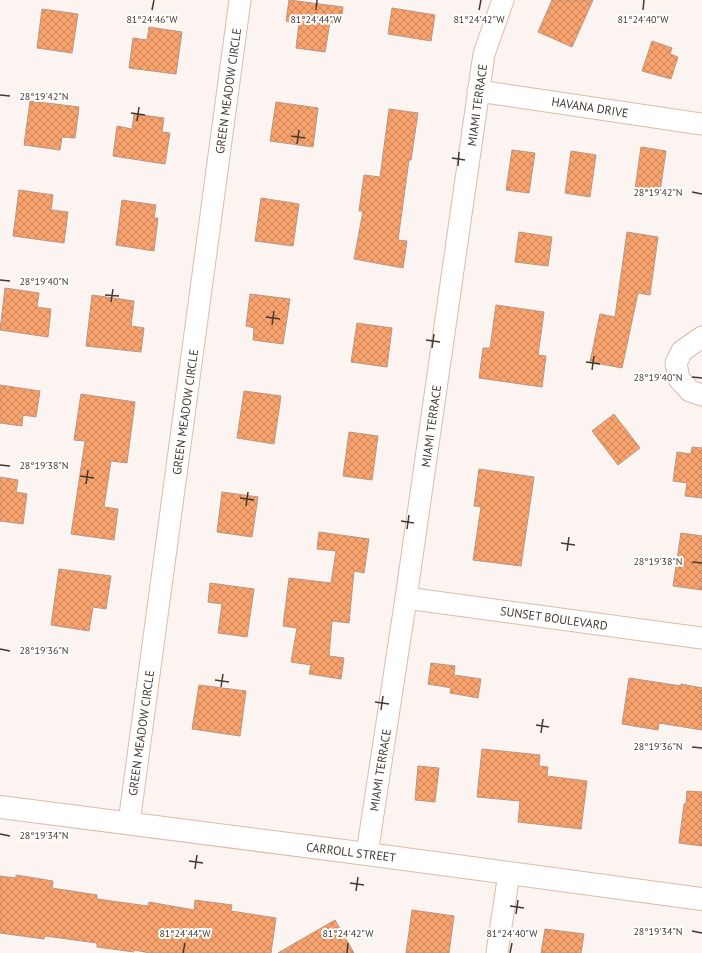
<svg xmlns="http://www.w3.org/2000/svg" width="702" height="953" viewBox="0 0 702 953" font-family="'PT Sans',sans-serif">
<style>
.building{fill:url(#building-cross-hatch);stroke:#b79785}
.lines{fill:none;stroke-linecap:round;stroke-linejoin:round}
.street-casing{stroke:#ddbba8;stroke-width:23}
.primary-casing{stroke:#ddbba8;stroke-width:24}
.street{stroke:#fff;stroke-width:21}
.primary{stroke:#fff;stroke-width:22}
.ticks{fill:none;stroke:#453830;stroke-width:1.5}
.labels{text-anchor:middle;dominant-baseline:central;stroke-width:4;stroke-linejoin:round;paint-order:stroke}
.street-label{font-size:12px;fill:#453830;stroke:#fff}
.ticks-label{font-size:10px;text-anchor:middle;fill:#453830;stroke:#fff;stroke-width:4;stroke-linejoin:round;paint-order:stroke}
</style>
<defs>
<pattern id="building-cross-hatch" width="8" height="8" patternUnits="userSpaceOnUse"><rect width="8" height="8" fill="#f8a26e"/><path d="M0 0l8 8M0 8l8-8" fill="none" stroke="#cb855b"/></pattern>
</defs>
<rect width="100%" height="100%" fill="#fcf4f0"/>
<!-- building -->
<path class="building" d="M289,0l54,7 -2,17 -11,-2 -5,30 -29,-4 3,-25 -13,-2z
M552,0h41l-21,47 -34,-15z
M392,8l43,7 -4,26 -43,-7z
M42,9l36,5 -6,39 -35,-5z
M149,27l33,5 -6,42 -47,-6 4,-30 14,2z
M652,41l20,7 -2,6 8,3 -7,22 -29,-8z
M30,101l49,6 -4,31 -13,-1 -2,13 -36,-5z
M276,102l42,6 -5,39 -43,-6z
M389,109l29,4 -7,47h-2l-11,80 9,1 -4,27 -49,-9 9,-48h-4l5,-36 16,2z
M134,114l30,4 -2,14 8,1 -5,31 -52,-8 4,-30 15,3z
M641,147l25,4 -6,41 -25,-3z
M512,150l23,3 -6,40 -23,-3z
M571,151l25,4 -6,42 -25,-4z
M19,190l34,5 -2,15 17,2 -4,31 -51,-7z
M261,198l38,6 -6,42 -38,-5z
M122,200l34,5 -2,13h4l-4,33 -38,-6z
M519,232l33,5 -4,29 -33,-4z
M627,232l31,5 -8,58 -12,-2 -16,75 -32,-6 10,-48 15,3z
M5,288l34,5 -2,14 14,2 -3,28 -48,-7z
M250,294l40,5 -7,45 -30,-4 1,-12 -8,-2z
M92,295l42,6 -3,25 13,2 -3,24 -55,-6z
M496,305l48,7 -6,43 8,1 -4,31 -63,-9 4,-30h7z
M357,323l35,5 -5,39 -36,-5z
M0,385l40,6 -4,26 -13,-2 -1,11 -22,-3z
M244,391l37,5 -7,48 -37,-6z
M81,394l54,8 -8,61 -16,-2 -7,46 14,2 -4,31 -43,-6 14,-93 -11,-1z
M614,414l26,34 -22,17 -26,-34z
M349,432l29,4 -6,44 -29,-4z
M692,447l10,1v50l-17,-2 2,-13 -14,-2 4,-29 14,2z
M479,469l55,8 -13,89 -48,-6 8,-53 -7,-1z
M0,477l18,3 -2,12 11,2 -4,30 -23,-3z
M222,492l36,5 -6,40 -35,-5z
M319,532l50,7 -5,34 -10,-2 -5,52 -17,-2 -3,35 15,2 -3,21 -32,-5 2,-9 -20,-3 6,-34 -14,-2 6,-48 42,5 5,-32 -19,-2z
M681,533l21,3v54l-29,-4z
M59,569l52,7 -5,33 -13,-2 -4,24 -38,-6z
M210,583l44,6 -7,48 -29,-4 4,-29 -14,-2z
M431,663l24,3 -1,9 27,4 -3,19 -28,-5 1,-5 -23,-4z
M629,678l52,8v-2l21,4v42l-43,-7 -1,7 -36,-6z
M199,685l47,6 -6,45 -48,-7z
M482,749l58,6 -1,11 9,1 -1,9 40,5 -6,48 -63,-7 2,-21 -43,-4z
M418,766l21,2 -4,34 -20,-2z
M687,791l15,1v54l-23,-3 5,-39h2z
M16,875l37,6 -1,7 45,7v4l51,7 1,-4 45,8 1,-10 37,5 -1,6 45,7 -5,35h-121l-16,-3v2l-37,-5v-4l-52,-7 -1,3 -44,-6v-57l16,2z
M412,910l42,6 -5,37h-43z
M335,920l19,33h-76z
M545,929l39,5 -3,19h-40z"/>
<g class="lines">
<!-- street casing -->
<g class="street-casing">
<path id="street" d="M478,91l224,33
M702,337l-20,14 -6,12 3,16 11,12 12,4
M406,598l296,40
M129,823l111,-823
M367,854l39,-256 78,-544 19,-54
M497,953l12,-80"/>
</g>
<!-- primary casing -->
<g class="primary-casing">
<path id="primary" d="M0,807l367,47 335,45"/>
</g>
<!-- street -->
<use href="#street" class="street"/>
<!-- primary -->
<use href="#primary" class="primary"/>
</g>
<!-- ticks -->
<path class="ticks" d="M152,10l2,-10M316,10l1,-10M479,10l2,-10M643,10l1,-10M0,95l10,1M131,113l14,2M137,121l2,-14M291,136l14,2M297,144l2,-14M452,158l13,2M458,166l1,-14M692,192l10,2M0,280l10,1M105,295l14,1M111,302l2,-13M266,317l14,2M272,325l2,-14M426,340l14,2M432,348l2,-14M586,362l14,2M592,370l2,-14M692,377l10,1M0,465l10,1M80,476l14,2M86,484l2,-14M240,498l14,2M246,506l2,-14M401,521l13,2M407,529l2,-14M561,543l14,2M567,551l2,-14M692,562l10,1M0,649l10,2M215,680l14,2M221,687l2,-13M375,702l14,2M381,710l2,-14M536,725l13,2M541,733l2,-14M692,747l10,1M0,834l10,2M189,861l14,2M195,869l2,-14M350,883l14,2M356,891l2,-14M510,906l14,2M516,914l2,-14M692,931l10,2M183,953l2,-10M347,953l1,-10M510,953l2,-10"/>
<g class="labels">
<!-- street labels -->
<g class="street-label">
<text transform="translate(228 91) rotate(-82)">GREEN MEADOW CIRCLE</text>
<text transform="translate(477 105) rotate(-82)">MIAMI TERRACE</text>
<text transform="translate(590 107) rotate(9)">HAVANA DRIVE</text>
<text transform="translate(185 412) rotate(-82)">GREEN MEADOW CIRCLE</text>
<text transform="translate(431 426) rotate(-82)">MIAMI TERRACE</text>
<text transform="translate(554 618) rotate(8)">SUNSET BOULEVARD</text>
<text transform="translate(141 733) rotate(-82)">GREEN MEADOW CIRCLE</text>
<text transform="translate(380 770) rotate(-81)">MIAMI TERRACE</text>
<text transform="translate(351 852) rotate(7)">CARROLL STREET</text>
</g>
</g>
<g class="ticks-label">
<text x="152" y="23">81°24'46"W</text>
<text x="316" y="23">81°24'44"W</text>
<text x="479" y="23">81°24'42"W</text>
<text x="643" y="23">81°24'40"W</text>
<text x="44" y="100">28°19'42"N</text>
<text x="658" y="196">28°19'42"N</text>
<text x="44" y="285">28°19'40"N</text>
<text x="658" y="381">28°19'40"N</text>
<text x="44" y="469">28°19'38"N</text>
<text x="658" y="565">28°19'38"N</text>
<text x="44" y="654">28°19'36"N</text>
<text x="658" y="750">28°19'36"N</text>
<text x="44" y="839">28°19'34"N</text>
<text x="658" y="935">28°19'34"N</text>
<text x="185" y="937">81°24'44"W</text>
<text x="348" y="937">81°24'42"W</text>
<text x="512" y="937">81°24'40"W</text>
</g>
</svg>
